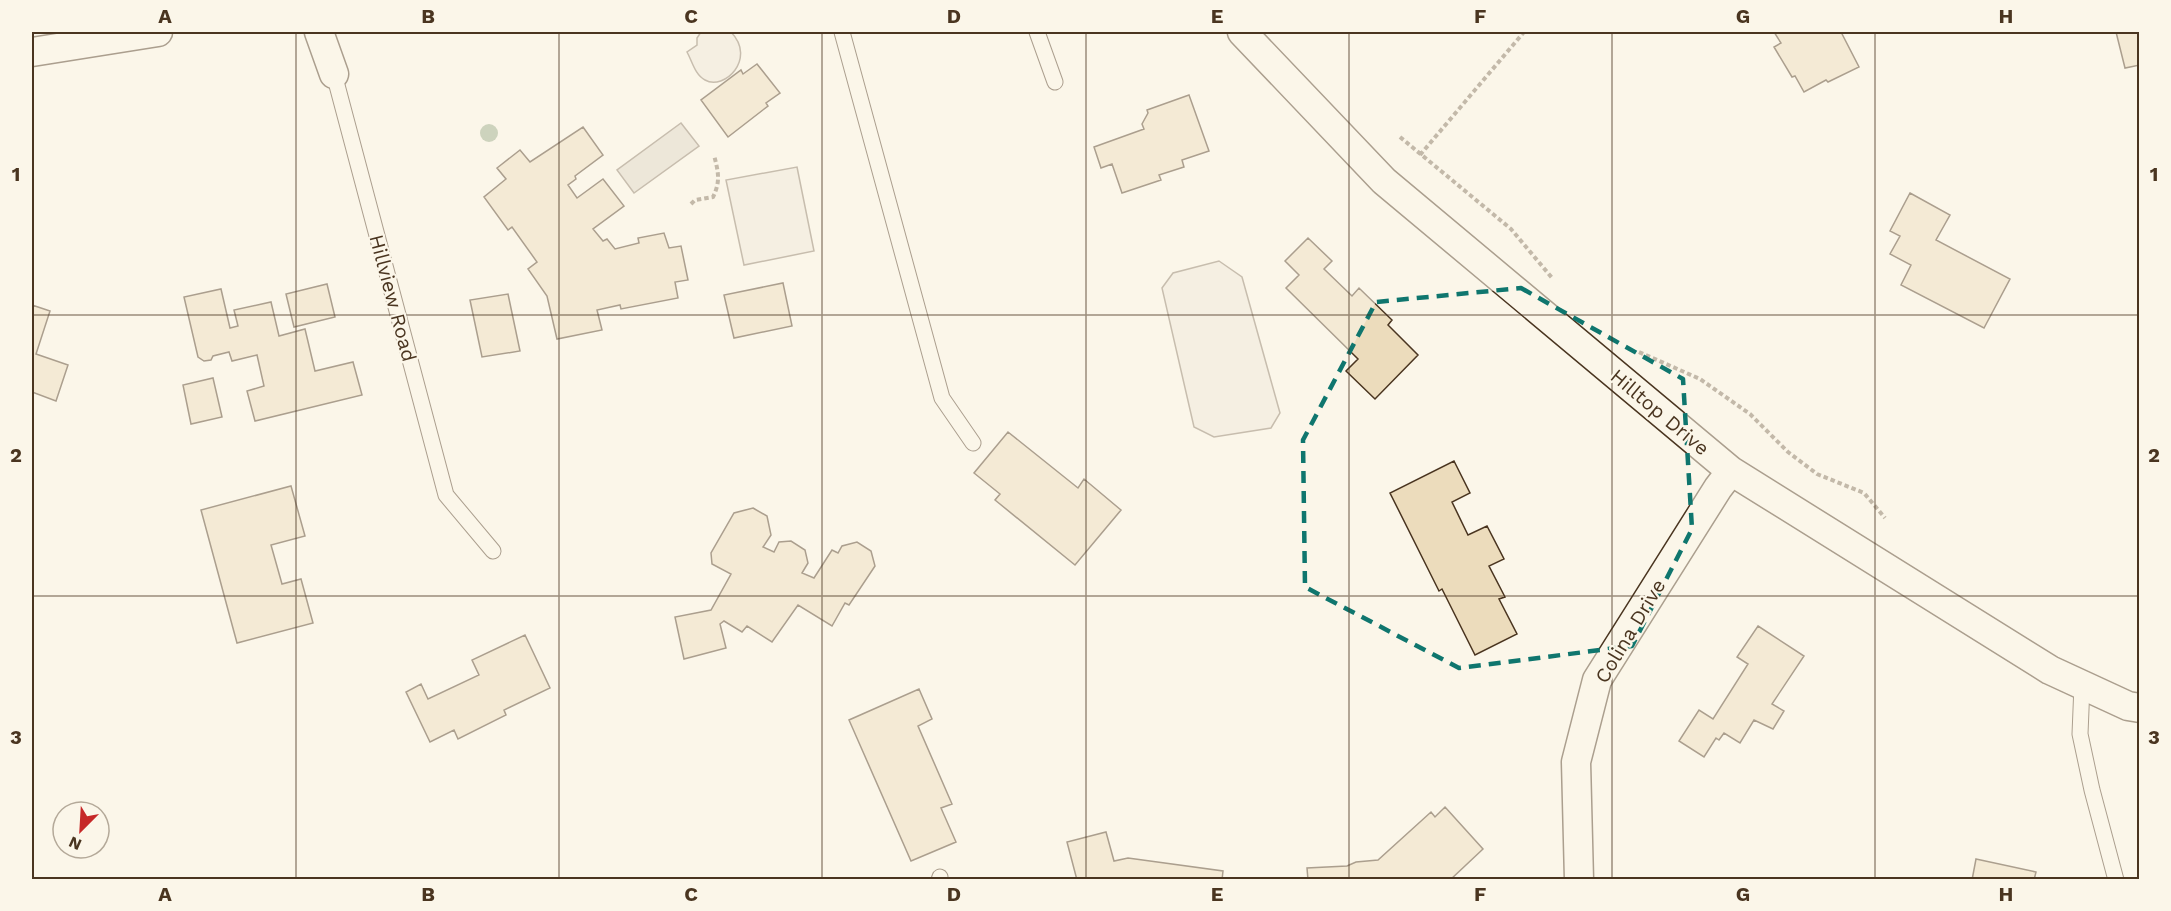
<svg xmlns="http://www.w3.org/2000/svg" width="2171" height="911" viewBox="0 0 2171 911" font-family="'Work Sans',sans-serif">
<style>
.green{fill:#ede6d9;stroke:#887966;stroke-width:1.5}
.water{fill:#dcd4c6;stroke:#887966;stroke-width:1.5}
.building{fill:#ecdcbc;stroke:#4a3520;stroke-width:1.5}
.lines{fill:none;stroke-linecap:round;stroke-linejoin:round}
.lane-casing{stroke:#4a3520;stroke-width:17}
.street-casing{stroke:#4a3520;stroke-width:31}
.path{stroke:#7f6f5c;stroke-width:4;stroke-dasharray:4.5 3;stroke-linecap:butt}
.lane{stroke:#fbf6e9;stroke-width:15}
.street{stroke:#fbf6e9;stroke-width:28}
.tree{fill:#96a887}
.marked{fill:none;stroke:#0f766e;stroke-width:4.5;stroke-dasharray:12 8;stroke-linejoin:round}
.grid{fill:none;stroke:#4a3520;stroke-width:1.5;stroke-opacity:0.55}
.labels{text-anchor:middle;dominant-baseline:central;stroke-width:4.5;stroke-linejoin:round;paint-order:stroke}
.street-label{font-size:20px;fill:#4a3520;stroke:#fbf6e9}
.neatline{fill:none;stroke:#4a3520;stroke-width:2}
.grid-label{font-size:20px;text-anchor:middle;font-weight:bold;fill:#4a3520}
</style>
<rect width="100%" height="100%" fill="#fbf6e9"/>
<!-- green -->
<path class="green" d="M701,32h30c26,27 -7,59 -26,48 -10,-5 -13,-19 -18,-28l10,-7v-7z
M797,167l17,84 -70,14 -18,-85z
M1219,261l23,16 38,136 -9,15 -57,9 -20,-10 -32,-139 11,-15z"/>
<!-- water -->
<path class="water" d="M681,123l18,23 -65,47 -17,-23z"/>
<!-- building -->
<path class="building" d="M1774,32h67l18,35 -31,15 -2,-2 -22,12 -9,-16 -3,1 -18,-30 7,-4z
M2116,32h24v33l-15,3z
M757,64l23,29 -14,10 2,3 -40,31 -27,-37 40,-30 2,4z
M1189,95l20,56 -27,9 2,7 -25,8 2,5 -39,13 -10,-29 -11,4 -7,-21 50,-18 -2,-5 6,-11 -1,-3z
M583,127l20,28 -28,21 1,3 -8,6 9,13 26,-19 21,27 -31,23 10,12 4,-2 8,10 24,-6 -1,-5 26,-5 5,15 12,-2 7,34 -13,2 3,16 -57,11 -1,-4 -23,5 5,20 -45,9 -10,-43 -19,-27 9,-7 -25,-35 -4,3 -24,-33 22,-18 -9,-11 23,-18 10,12z
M1910,193l40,22 -14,25 74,39 -26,49 -83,-43 10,-20 -21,-11 10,-18 -10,-5z
M1308,238l24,23 -8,8 28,27 7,-8 33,32 -4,5 30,30 -43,44 -29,-28 12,-12 -72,-71 13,-13 -14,-14z
M783,283l9,43 -58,12 -10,-43z
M327,284l8,33 -41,10 -8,-33z
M221,289l9,39 8,-2 -4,-16 37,-8 8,34 26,-7 10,42 38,-9 9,33 -107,26 -8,-30 17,-5 -7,-31 -25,6 -3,-9 -16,4 -2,4 -7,1 -6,-4 -14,-60z
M508,294l12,57 -38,6 -12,-57z
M32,305l18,6 -14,43 32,11 -12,36 -24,-9z
M213,378l9,39 -31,7 -8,-39z
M1008,432l70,56 6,-9 37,31 -46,55 -80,-65 5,-6 -26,-21z
M1454,461l16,32 -18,9 16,33 19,-9 17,33 -15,7 16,31 -6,2 18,35 -42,21 -33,-66 -3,2 -49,-98z
M291,486l14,50 -34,9 11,39 19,-5 12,44 -76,20 -36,-133z
M753,508l14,8 4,19 -8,12 11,5 5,-10 12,-1 14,9 3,13 -6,10 12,5 18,-28 6,3 4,-7 15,-4 14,9 4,15 -26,39 -4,-2 -13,23 -34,-21 -26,37 -25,-16 -5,6 -18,-11 -4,3 6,24 -42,11 -9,-42 36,-7 20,-36 -19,-10 -1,-11 23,-40z
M1758,626l46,30 -32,48 12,7 -11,18 -19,-9 -14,23 -16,-10 -5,7 -3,-2 -12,19 -25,-16 20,-31 14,9 35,-55 -11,-7z
M525,635l25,53 -46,22 2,5 -48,24 -4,-9 -24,12 -24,-50 15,-8 7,15 51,-24 -7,-15z
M919,689l13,30 -14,7 34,78 -11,4 15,34 -45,19 -62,-141z
M1445,807l38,42 -33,31h-142l-1,-12 40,-2 9,-4 22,-2 53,-48 4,5z
M1106,832l8,29 14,-3 95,13 -1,9h-145l-10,-38z
M1976,859l60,13 -2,8h-62z"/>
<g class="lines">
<!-- lane casing -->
<g class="lane-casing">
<path id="lane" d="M842,32l100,366 31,45
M1037,32l18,50
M334,74l112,421 47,56
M2082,685l-2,49 12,56 24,90
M939,880l1,-3"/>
</g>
<!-- street casing -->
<g class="street-casing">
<path id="street" d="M319,32l15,42
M1242,32l142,149 347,290 319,199 78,36 12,2
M32,52l126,-20
M1579,880l-3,-118 21,-82 121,-192 13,-17"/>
</g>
<!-- path -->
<path class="path" d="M1400,137l111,92 42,50
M1420,155l104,-123
M691,204l4,-4 18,-3c8,-16 5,-26 1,-42
M1639,352l61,27 50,35 38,38 29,22 47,19 21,25"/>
<!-- lane -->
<use href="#lane" class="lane"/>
<!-- street -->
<use href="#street" class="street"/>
</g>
<!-- trees -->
<circle class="tree" cx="489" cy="133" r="9"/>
<!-- marked area -->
<path d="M0 0H2171V911H0ZM1521,288l162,91 9,150 -60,117 -173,22 -154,-81 -2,-147 73,-138z" fill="#fbf6e9" fill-opacity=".55" fill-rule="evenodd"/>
<path class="marked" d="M1521,288l162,91 9,150 -60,117 -173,22 -154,-81 -2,-147 73,-138z"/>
<!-- grid -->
<path class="grid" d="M296,32v848M559,32v848M822,32v848M1086,32v848M1349,32v848M1612,32v848M1875,32v848M32,315h2108M32,596h2108"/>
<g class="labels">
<!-- street labels -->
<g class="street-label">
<text transform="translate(393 298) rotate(75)">Hillview Road</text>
<text transform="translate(1660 412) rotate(40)">Hilltop Drive</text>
<text transform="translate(1630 631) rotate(-59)">Colina Drive</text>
</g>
</g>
<!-- border -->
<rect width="2171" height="911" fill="none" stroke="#fbf6e9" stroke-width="66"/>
<!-- north arrow -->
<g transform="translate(81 830) rotate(204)"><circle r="28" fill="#fbf6e9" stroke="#b4a999" stroke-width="1.5"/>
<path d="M0-4.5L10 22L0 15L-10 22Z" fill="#c62828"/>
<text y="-9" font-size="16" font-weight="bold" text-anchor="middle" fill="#4a3520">N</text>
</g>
<rect x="33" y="33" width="2105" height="845" class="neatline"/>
<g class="grid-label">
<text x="165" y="23">A</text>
<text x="428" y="23">B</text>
<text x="691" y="23">C</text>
<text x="954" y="23">D</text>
<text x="1217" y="23">E</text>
<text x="1480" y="23">F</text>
<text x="1743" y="23">G</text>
<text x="2006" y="23">H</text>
<text x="16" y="181">1</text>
<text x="2154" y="181">1</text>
<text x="16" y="462">2</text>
<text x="2154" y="462">2</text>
<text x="16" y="744">3</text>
<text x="2154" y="744">3</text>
<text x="165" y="901">A</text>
<text x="428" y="901">B</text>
<text x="691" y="901">C</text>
<text x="954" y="901">D</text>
<text x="1217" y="901">E</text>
<text x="1480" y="901">F</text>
<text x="1743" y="901">G</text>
<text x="2006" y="901">H</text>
</g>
</svg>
